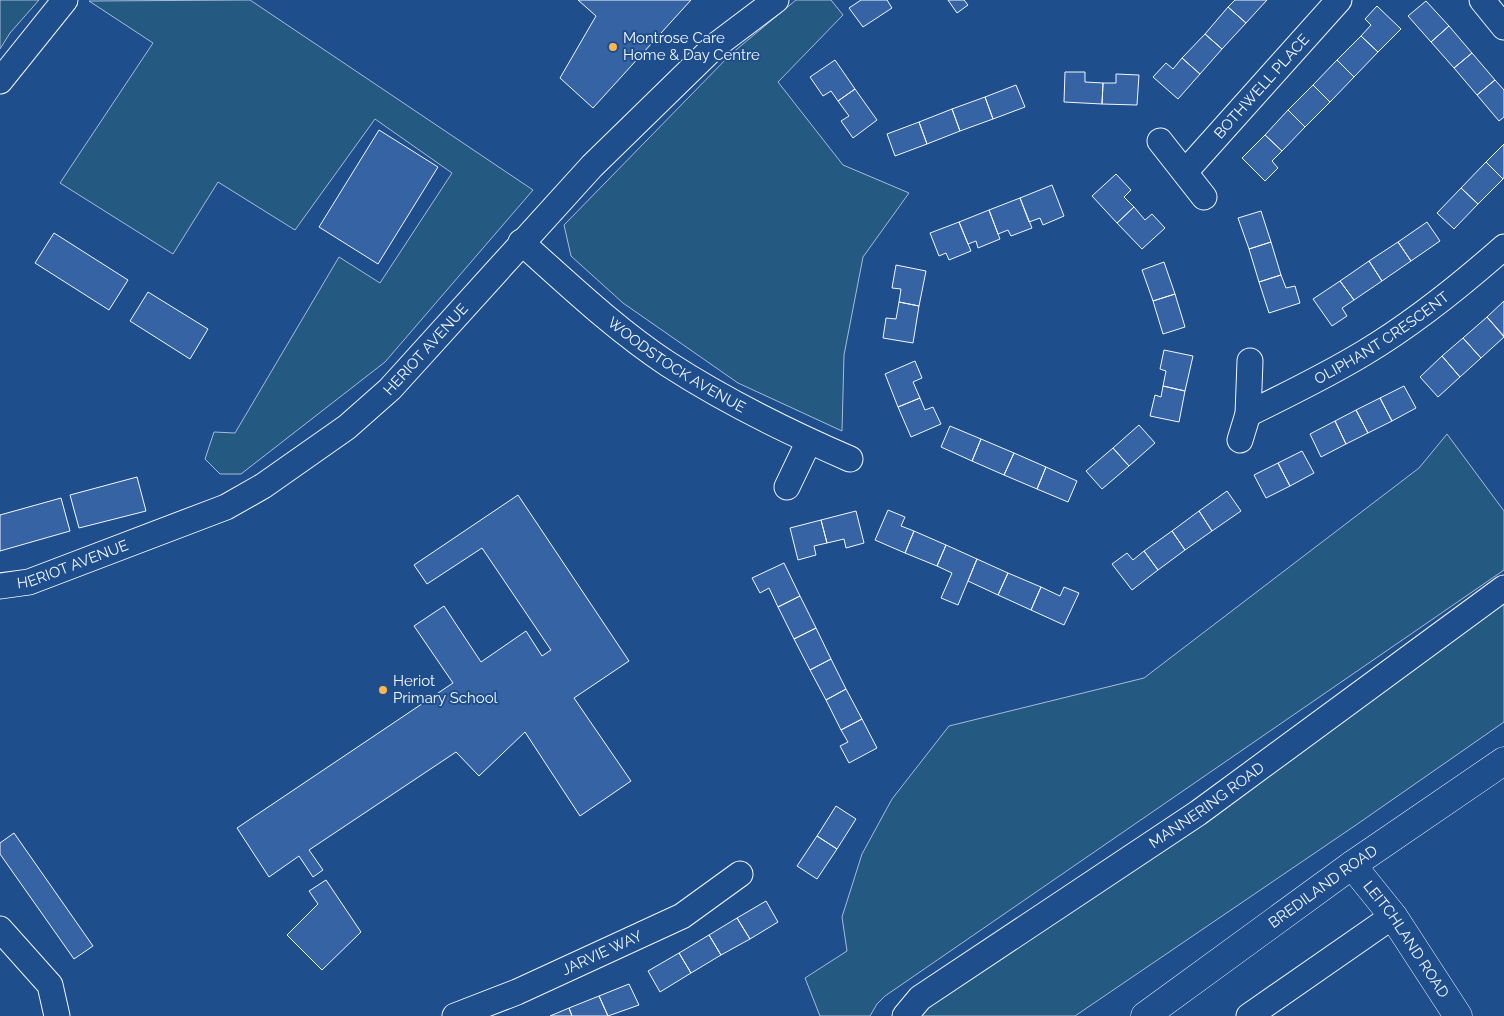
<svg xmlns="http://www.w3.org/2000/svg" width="1504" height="1016" viewBox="0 0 1504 1016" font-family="Raleway,sans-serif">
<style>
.green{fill:#245a82;stroke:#a8bbd7}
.building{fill:#3563a3;stroke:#f2f6ff}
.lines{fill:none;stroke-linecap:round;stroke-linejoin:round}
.minor-casing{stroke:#f2f6ff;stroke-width:27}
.tertiary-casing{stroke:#f2f6ff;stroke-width:29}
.minor{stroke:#1f4e8c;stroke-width:25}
.tertiary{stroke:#1f4e8c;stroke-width:28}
.poi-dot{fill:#ffb74d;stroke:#1f4e8c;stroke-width:2}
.labels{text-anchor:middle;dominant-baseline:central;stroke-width:4;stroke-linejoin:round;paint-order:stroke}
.poi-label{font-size:15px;fill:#f2f6ff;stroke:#1f4e8c;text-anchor:start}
.street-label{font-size:15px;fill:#f2f6ff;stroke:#1f4e8c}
</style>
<rect width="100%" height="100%" fill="#1f4e8c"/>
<!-- green -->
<path class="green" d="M0,0h39l-29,33 -10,16z
M250,0l283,190 -148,172 -144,112h-21l-15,-15 9,-27 21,1 104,-176 41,26 72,-110 -77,-54 -80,111 -77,-48 -45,72 -113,-71 93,-140 -64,-42z
M796,0h35l12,15 -65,67 65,83 66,28 -46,64 -19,98 -2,76 -104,-48 -115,-80 -52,-47 -7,-31 167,-171z
M1447,434l57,77v59l-619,426 -8,8 -7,12h-50l-15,-38 42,-27 -5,-34 20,-63 30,-55 57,-73 195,-48 275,-210z
M1504,603v119l-148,103 -281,191h-159z"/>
<!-- building -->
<path class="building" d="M578,0h113l-98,108 -33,-30 36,-62z
M861,0h26l5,8 -29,19 -14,-19z
M948,0h16l4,5 -11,8z
M1235,0h32l-21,23 -18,-16z
M1426,1l23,25 -18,16 -23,-26z
M1377,6l24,23 -23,23 -17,-16 10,-11 -6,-6z
M1228,7l18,16 -24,26 -17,-15z
M1449,26l23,27 -18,15 -23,-26z
M1205,34l17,15 -22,25 -18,-16z
M1361,36l17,16 -24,25 -17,-17z
M1472,53l23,27 -18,15 -23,-27z
M1182,58l18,16 -22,25 -25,-22 13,-14 7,6z
M835,60l20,29 -17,12 -7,-10 -8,5 -13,-19z
M1337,60l17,17 -24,25 -17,-17z
M1065,72h20v10l18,1 -1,21 -38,-2z
M1116,74l23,1 -2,30 -35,-1 1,-21h13z
M1495,80l9,10v27l-5,4 -22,-26z
M1016,85l9,22 -32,12 -8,-22z
M1313,85l17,17 -25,25 -17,-17z
M855,89l22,31 -24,18 -12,-17 8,-5 -11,-15z
M985,97l8,22 -33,12 -8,-22z
M952,109l8,22 -33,13 -8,-22z
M1288,110l17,17 -23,24 -17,-16z
M919,122l8,22 -32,12 -8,-22z
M379,130l59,37 -60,97 -59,-37z
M1265,135l17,16 -10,10 6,7 -13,13 -23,-23z
M1504,144v33l-1,2 -17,-17z
M1486,162l17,17 -25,25 -17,-16z
M1116,174l15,16 -7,7 10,10 -17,16 -25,-27z
M1052,185l12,31 -21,9 -3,-7 -11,4 -9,-24z
M1461,188l17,16 -24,25 -17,-16z
M1020,198l12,30 -21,8 -3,-6 -10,4 -9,-24z
M1134,207l11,13 7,-6 13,14 -23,21 -25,-26z
M989,210l11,29 -22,9 -2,-7 -8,3 -9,-22z
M1261,211l10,31 -22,7 -11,-31z
M959,222l12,29 -22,9 -3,-7 -7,3 -9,-23z
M1427,222l13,19 -29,20 -13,-19z
M54,233l74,47 -19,30 -74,-47z
M1271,242l10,33 -22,7 -10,-33z
M1398,242l13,19 -29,20 -13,-20z
M1369,261l13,20 -28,19 -14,-19z
M1164,262l11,32 -22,7 -11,-31z
M896,265l30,6 -7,35 -20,-4 2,-13 -9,-1z
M1281,275l5,13 9,-2 5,17 -31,10 -10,-31z
M1340,281l14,19 -12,8 5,8 -15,10 -19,-27z
M148,292l60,37 -18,30 -60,-38z
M1175,294l10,33 -22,7 -10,-33z
M1504,301v35l-17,-19z
M899,302l20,4 -6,37 -30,-5 3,-20 10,1z
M1487,317l17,20 -23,21 -18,-20z
M1463,338l18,20 -21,19 -18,-21z
M1164,350l29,6 -8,35 -22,-5 3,-15 -6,-2z
M1442,356l18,21 -22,20 -18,-20z
M915,361l7,17 -9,4 7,16 -22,9 -13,-33z
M1163,386l22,5 -6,31 -29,-6 5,-21 6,2z
M1404,386l12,22 -24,13 -12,-23z
M920,398l5,12 8,-3 8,17 -30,13 -13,-30z
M1380,398l12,23 -24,12 -12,-23z
M1356,410l12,23 -22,11 -11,-23z
M1335,421l11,23 -25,13 -11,-23z
M1139,425l16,18 -26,23 -16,-18z
M950,426l31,13 -9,22 -31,-14z
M981,439l33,14 -10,22 -32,-14z
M1113,448l16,18 -27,23 -16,-18z
M1302,451l12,22 -24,13 -12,-23z
M1014,453l32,14 -9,22 -33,-14z
M1278,463l12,23 -24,12 -12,-23z
M1046,467l31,14 -9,21 -31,-13z
M137,477l9,34 -67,17 -9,-33z
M1227,491l14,20 -29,20 -13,-20z
M518,495l111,166 -55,37 57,83 -51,35 -55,-84 -46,44 -23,-24 -147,98 14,20 -10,7 -14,-21 -30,21 -32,-49 216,-145 -39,-57 30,-20 37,56 45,-31 16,25 9,-6 -69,-102 -55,36 -13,-19z
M61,498l9,33 -70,20v-36z
M888,510l17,7 -4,9 13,5 -9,22 -30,-13z
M856,511l8,32 -18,5 -2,-9 -17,4 -6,-23z
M1199,511l13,20 -27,19 -13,-19z
M821,520l6,23 -13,3 2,9 -18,5 -8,-32z
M914,531l32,14 -9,21 -32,-13z
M1172,531l13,19 -27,20 -14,-19z
M946,545l31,14 -19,46 -17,-7 11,-25 -15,-7z
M1144,551l14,19 -26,20 -20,-26 15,-11 6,7z
M977,559l31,14 -10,22 -30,-14z
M784,563l16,33 -22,11 -9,-19 -9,5 -8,-15z
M1008,573l33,14 -10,23 -33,-15z
M1041,587l19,9 4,-9 15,6 -15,32 -33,-15z
M800,596l16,32 -22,11 -16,-32z
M816,628l15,31 -21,11 -16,-31z
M831,659l15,30 -20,11 -16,-30z
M846,689l16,30 -21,11 -15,-30z
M862,719l15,29 -28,15 -9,-17 8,-4 -7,-12z
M836,806l20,13 -19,30 -20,-13z
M14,833l79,113 -19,13 -74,-105v-11z
M817,836l20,13 -20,30 -20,-13z
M326,880l35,52 -39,38 -35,-35 31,-31 -9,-13z
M766,901l12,21 -28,17 -13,-21z
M737,918l13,21 -29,16 -12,-20z
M709,935l12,20 -30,18 -12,-20z
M679,953l12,20 -31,19 -12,-21z
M629,984l10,21 -31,11 -9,-20z
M599,996l9,20h-36l-3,-8z
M569,1008l3,8h-22z"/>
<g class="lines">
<!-- minor casing -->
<g class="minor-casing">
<g id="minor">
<path d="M1482,0l22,27"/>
<path d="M0,81l65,-81"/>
<path d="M1160,141l44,56"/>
<path id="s1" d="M1185,172l154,-172"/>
<path id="s2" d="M521,242c47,42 94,87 147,122 57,37 120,68 182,95"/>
<path id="s3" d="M1248,414c39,-19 78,-38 116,-61 50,-30 96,-67 140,-106"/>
<path d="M1240,440l8,-26 2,-53"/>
<path d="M787,487l22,-46"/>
<path id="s4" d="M0,586l29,-4 197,-75 37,-21 84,-59 43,-38 202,-223 123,-120 61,-46"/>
<path d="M0,929l50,56 7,31"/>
<path id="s5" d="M455,1016l62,-24 165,-76 58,-42"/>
<path id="s6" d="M905,1016l15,-18 278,-185 306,-225"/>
<path d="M1249,1016l144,-100"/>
</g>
</g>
<!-- tertiary casing -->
<g class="tertiary-casing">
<g id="tertiary">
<path id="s7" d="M1352,865l41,51 65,100"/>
<path id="s8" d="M1145,1016l207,-151 152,-104"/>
</g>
</g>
<!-- minor -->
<use href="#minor" class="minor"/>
<!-- tertiary -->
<use href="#tertiary" class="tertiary"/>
</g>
<!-- markers -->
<g class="poi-dot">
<circle cx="613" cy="47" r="5"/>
<circle cx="383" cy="690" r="5"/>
</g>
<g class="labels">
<!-- poi labels -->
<g class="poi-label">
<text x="623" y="38">Montrose Care<tspan x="623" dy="17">Home &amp; Day Centre</tspan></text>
<text x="393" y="681">Heriot<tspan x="393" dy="17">Primary School</tspan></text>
</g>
<!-- street labels -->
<g class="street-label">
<text stroke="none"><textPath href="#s1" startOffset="115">BOTHWELL PLACE</textPath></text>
<text stroke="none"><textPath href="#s3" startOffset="154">OLIPHANT CRESCENT</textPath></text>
<text stroke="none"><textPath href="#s4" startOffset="496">HERIOT AVENUE</textPath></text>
<text stroke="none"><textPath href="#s2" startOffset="199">WOODSTOCK AVENUE</textPath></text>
<text stroke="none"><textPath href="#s4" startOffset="76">HERIOT AVENUE</textPath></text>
<text stroke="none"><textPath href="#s6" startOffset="369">MANNERING ROAD</textPath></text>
<text stroke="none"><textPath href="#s8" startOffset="220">BREDILAND ROAD</textPath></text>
<text stroke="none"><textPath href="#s7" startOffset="92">LEITCHLAND ROAD</textPath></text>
<text stroke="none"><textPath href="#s5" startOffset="160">JARVIE WAY</textPath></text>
</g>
</g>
</svg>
